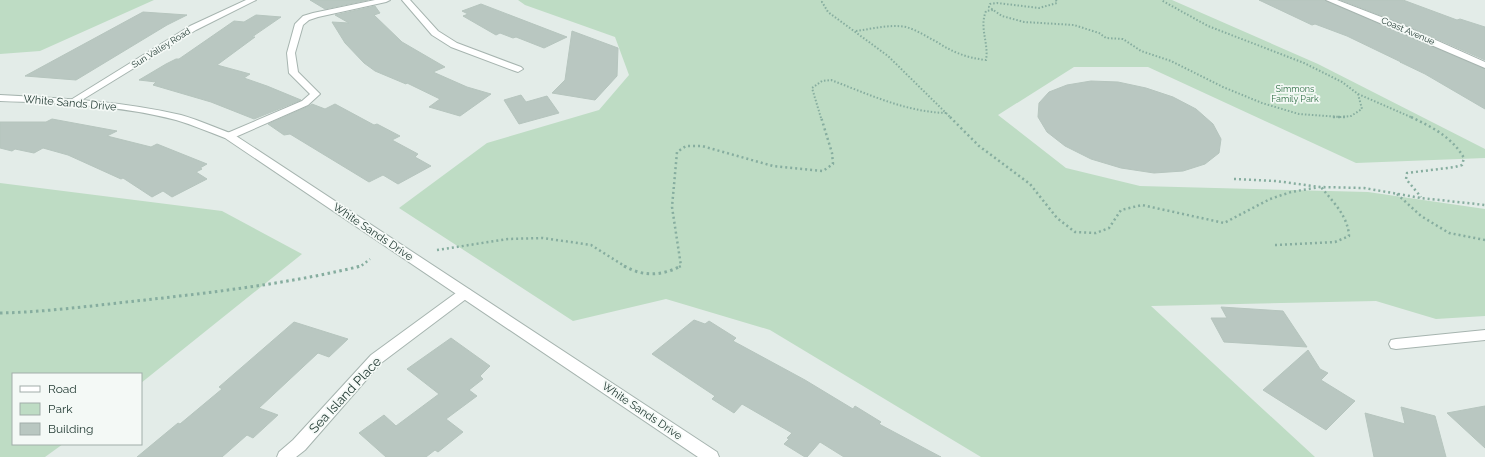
<svg xmlns="http://www.w3.org/2000/svg" width="1485" height="457" viewBox="0 0 1485 457" font-family="Raleway,sans-serif">
<style>
.green{fill:#bedcc4}
.building{fill:#b9c7c1;stroke:#b6c5be}
.lines{fill:none;stroke-linecap:round;stroke-linejoin:round}
.service-casing{stroke:#a6b4af;stroke-width:2}
.minor-casing{stroke:#a6b4af;stroke-width:2}
.tertiary-casing{stroke:#a6b4af;stroke-width:2}
.path-far2{stroke:#86ad9f;stroke-width:2;stroke-dasharray:1.5 2;stroke-linecap:butt}
.path-far1{stroke:#86ad9f;stroke-width:2.5;stroke-dasharray:2 3;stroke-linecap:butt}
.path{stroke:#86ad9f;stroke-width:3;stroke-dasharray:2.5 3.5;stroke-linecap:butt}
.service{fill:#fff;fill-rule:evenodd}
.minor{fill:#fff;fill-rule:evenodd}
.tertiary{fill:#fff;fill-rule:evenodd}
.labels{text-anchor:middle;dominant-baseline:central;stroke-width:3.5;stroke-linejoin:round;paint-order:stroke}
.far-street-label{font-size:9px;fill:#243c35;stroke:#f4f9f6}
.far-park-label{font-size:9px;fill:#317046;stroke:#f4f9f6}
.street-label{font-size:11px;fill:#243c35;stroke:#f4f9f6}
.near-street-label{font-size:13px;fill:#243c35;stroke:#f4f9f6}
</style>
<rect width="100%" height="100%" fill="#e3ece8"/>
<!-- green -->
<path class="green" d="M0,0h154l-114,51 -40,3z
M518,0h654l146,64 167,85v9l-129,5 -208,-96h-74l-76,48 68,53 74,18 228,6 117,17v107l-49,3 -60,-18 -225,5 164,151h-334l-211,-127 -104,-31 -93,22 -174,-113 88,-65 112,-33 30,-35 -14,-38 -90,-32z
M0,183l222,28 80,43 -161,129v-9h-128v70h50l-18,13h-45z"/>
<!-- building -->
<path class="building" d="M310,0h58l-43,9z
M1259,0h66l160,69v40l-60,-35 -25,-12h1l-54,-26 -32,-12 -3,1z
M1341,0h62l54,20 3,-1 25,8v33l-82,-36z
M481,4l86,33 -23,11 -28,-11 -3,1 -13,-5 -4,2 -33,-19 5,-2 -6,-3z
M375,6l5,7 -6,2 28,27 43,25 -12,5 34,15 24,7 -31,22 -31,-9 11,-8 -33,-16 -1,1 -31,-13 -11,-8 -19,-20 -13,-21 17,1 -14,-8z
M143,12l44,3 -20,10 -91,55 -51,-4z
M256,15l25,2 -29,20h3l-38,28 33,9 -6,4 23,8 34,14 -47,19 -43,-17 -58,-17 3,-3 -17,-2 27,-16 10,-5h3l55,-38 10,1z
M572,31l46,17 -1,28 -22,24 -43,-7 13,-13z
M1091,81l27,1 28,6 27,9 23,12 17,15 8,15 -2,14 -14,11 -22,7 -29,2 -33,-5 -30,-9 -26,-13 -18,-14 -9,-15 1,-14 10,-11 18,-7z
M521,95l5,7 21,-6 12,17 -40,11 -15,-24z
M312,104l13,5 10,-5 39,21 3,-1 23,12 -8,4 26,14 -3,3 16,9 -33,18 -15,-9 -14,7 -79,-48 -6,1 -16,-11 41,-18z
M52,119l65,12 -10,5 44,11 6,-3 50,20 -7,4 2,1 -6,3 11,7 -35,18 -9,-6 -11,6 -29,-19 -2,1 -53,-24 -25,-7 -9,5 -19,-4 -3,2 -12,-3v-26h46z
M1221,307l62,4 24,36 -83,-5 -13,-24h16z
M694,320l11,4 4,-3 27,17 -3,3 72,39 48,29 2,-3 26,16 -2,2 62,33h-97l-24,-15 -13,15h-2l-21,-13 5,-5 -2,-1 5,-5 -50,-29 -8,9 -22,-14 3,-3 -63,-42z
M294,322l54,17 -19,18 -11,-4 -59,55 19,7 -25,23 -6,-3 -25,22h-85l41,-34 2,1 42,-35 -3,-2z
M451,338l39,28 -10,10 3,3 -14,11 8,6 -31,23 17,13 -25,20 -3,-2 -9,7h-40l-27,-24 25,-18 12,11 43,-32 -32,-25z
M1308,350l12,19 8,4 -7,7 34,21 -29,29 -63,-40z
M1485,406v42l-38,-35z
M1401,407l34,9 11,41h-72l-9,-44 40,11z"/>
<g class="lines">
<!-- service casing -->
<g class="service-casing">
<path id="service" d="M375,0h15l-4,2 -68,15 -9,3 -6,5 -8,28 3,19 22,22 -12,11 -75,33h-8l-1,-2 1,-2 77,-33 8,-7 -21,-21 -2,-20 8,-29 8,-8 10,-3z"/>
</g>
<!-- minor casing -->
<g class="minor-casing">
<path id="minor" d="M246,0h10l-60,30 -119,73h-6l-2,-2 121,-75z
M402,0h8l28,31 19,12 64,24 2,2 -5,3 -3,-1 -64,-24 -19,-12z
M465,288l5,2 2,3 -2,3 -89,67 -76,87 -9,7h-19l2,-5 14,-12 78,-85 89,-65z
M1485,330v10l-89,9 -5,-1 -2,-4 2,-4 5,-1z"/>
</g>
<!-- tertiary casing -->
<g class="tertiary-casing">
<path id="tertiary" d="M1326,0h11l65,25 83,37v6z
M0,95c61,3 122,6 181,20 18,5 35,13 52,19l484,318 2,5h-21l-473,-319c-16,-6 -32,-13 -49,-18 -57,-15 -117,-17 -176,-19z"/>
</g>
<!-- path-far2 -->
<path class="path-far2" d="M1056,0l1,3 -18,5 -42,-5 -7,1 -1,3 13,9 22,6 50,3 25,8 7,5 17,1 18,12 30,10 52,26 39,16 37,11 41,3 11,-1 11,-7 -4,-15 -16,-12 -38,-19 -96,-37 -47,-26
M856,31c16,-2 33,-7 50,-4 11,3 21,10 31,15 15,10 30,16 49,18 3,-17 -7,-32 0,-49l7,-1
M1358,94l55,24
M946,113l5,5
M821,118l-9,-30 10,-7 9,-1c37,14 75,32 115,33l-58,-57 -60,-44 -6,-10 1,-2"/>
<!-- path-far1 -->
<path class="path-far1" d="M950,117l29,29 51,38 27,34 18,14 21,1 13,-5 12,-18 21,-5 82,18 46,-24 21,-7 29,-5
M1333,117h12
M1411,117c21,10 41,20 53,41l-2,7 -7,2 -48,6 -1,6 15,18
M1234,179l42,2 44,6 44,1 57,10 64,7
M1397,194l24,22 28,17 36,7
M1275,245l60,-3 14,-6c-1,-20 -16,-34 -28,-49
M437,250l71,-11 35,-1 48,7 35,22
M357,267l4,-1 9,-7
M679,267l2,-1 -9,-59 5,-55 9,-6h16l71,20 50,5 10,-7 -1,-11 -11,-36"/>
<!-- path -->
<path class="path" d="M624,266c20,11 37,10 57,0
M0,313c49,-1 97,-8 145,-13 71,-8 147,-17 216,-34"/>
<!-- service -->
<use href="#service" class="service"/>
<!-- minor -->
<use href="#minor" class="minor"/>
<!-- tertiary -->
<use href="#tertiary" class="tertiary"/>
</g>
<g class="labels">
<!-- far-street labels -->
<g class="far-street-label">
<text transform="translate(1408 31) rotate(23)">Coast Avenue</text>
<text transform="translate(161 48) rotate(-32)">Sun Valley Road</text>
</g>
<!-- far-park labels -->
<g class="far-park-label">
<text x="1295" y="89">Simmons<tspan x="1295" dy="10">Family Park</tspan></text>
</g>
<!-- street labels -->
<g class="street-label">
<text transform="translate(70 103) rotate(5)">White Sands Drive</text>
<text transform="translate(373 232) rotate(34)">White Sands Drive</text>
<text transform="translate(642 411) rotate(34)">White Sands Drive</text>
</g>
<!-- near-street labels -->
<g class="near-street-label">
<text transform="translate(345 395) rotate(-47)">Sea Island Place</text>
</g>
</g>
<!-- legend -->
<rect x="12" y="373" width="130" height="72" fill="#f4f9f6" stroke="#a1ada9"/>
<rect x="20" y="386" width="20" height="6" fill="#ffffff" stroke="#a1ada9"/>
<text x="48" y="393" font-size="12" fill="#243c35">Road</text>
<rect x="20" y="403" width="20" height="12" fill="#bedcc4" stroke="#a1ada9"/>
<text x="48" y="413" font-size="12" fill="#243c35">Park</text>
<rect x="20" y="423" width="20" height="12" fill="#b9c7c1" stroke="#a1ada9"/>
<text x="48" y="433" font-size="12" fill="#243c35">Building</text>
</svg>
